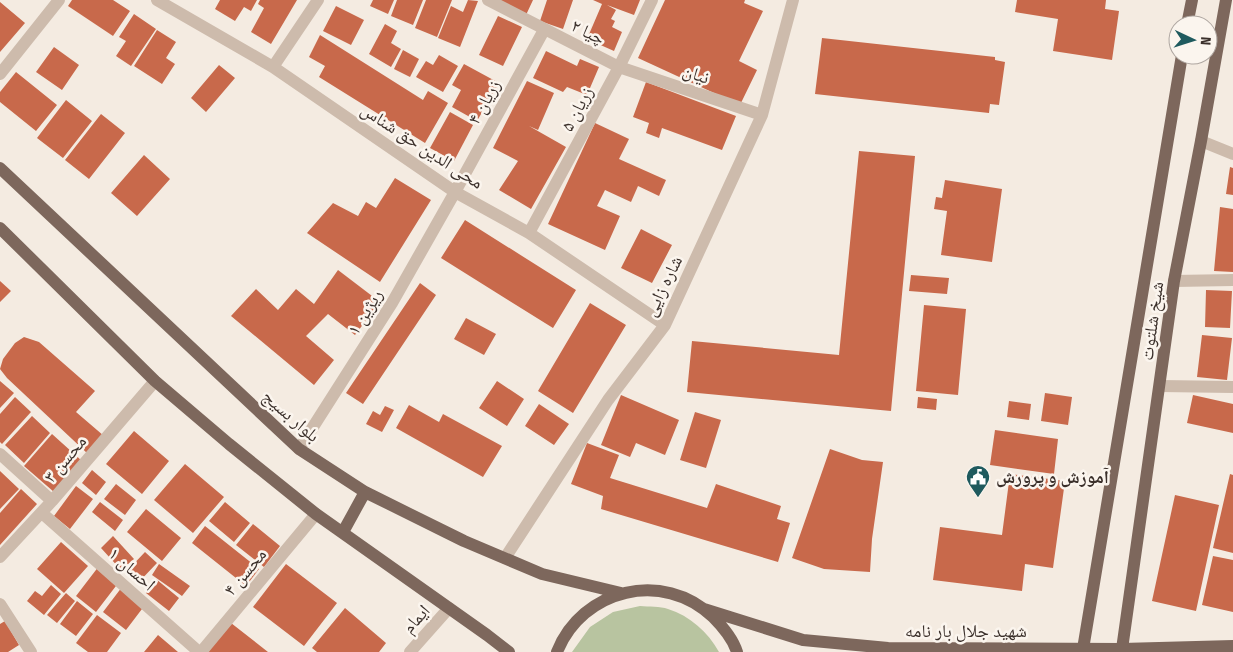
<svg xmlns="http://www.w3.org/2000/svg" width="1233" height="652" viewBox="0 0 1233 652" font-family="'Fira Sans Condensed','Noto Naskh Arabic',sans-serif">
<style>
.green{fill:#b8c4a0}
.building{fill:#c8694b}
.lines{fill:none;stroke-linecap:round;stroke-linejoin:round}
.minor{stroke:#cdbbac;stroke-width:12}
.major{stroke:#7d675c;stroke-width:12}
.labels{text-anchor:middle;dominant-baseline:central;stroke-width:5;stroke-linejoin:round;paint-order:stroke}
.street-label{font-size:18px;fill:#3b302b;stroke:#fbf5ee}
.poi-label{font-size:18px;font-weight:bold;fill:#3b302b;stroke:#fbf5ee;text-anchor:start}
</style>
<rect width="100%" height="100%" fill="#f4ebe1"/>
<!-- green -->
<path class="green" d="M640,606c9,1 20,0 28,3 22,7 40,23 51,43h-147l18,-25 23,-15z"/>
<!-- building -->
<path class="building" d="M72,0h41l17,11 -17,25 -45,-30z
M220,0h37l-6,11 -7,-4 -9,14 -20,-12z
M260,0h37l-26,44 -20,-12 13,-24 -6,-4z
M373,0h21l-6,14 -18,-8z
M397,0h26l-10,25 -22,-9z
M426,0h26l-15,37 -22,-9z
M468,0l10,1 -18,46 -22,-9 13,-32 12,6z
M498,0h35l-7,15z
M547,0h26l-10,29 -23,-8z
M593,0h47l-6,15 -27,-10 9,5 -5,9 4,2 -3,6 10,5 -8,19 -27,-12 15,-35z
M665,0h80l-1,3 19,8 -24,50 18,9 -17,35 -102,-47z
M1017,0h89l-1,9 14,2 -7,49 -59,-9 5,-32 -43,-7z
M0,2l25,21 -25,29z
M336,6l28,14 -13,25 -28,-14z
M134,14l22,15 -25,37 -15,-10 10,-15 -7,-4z
M498,16l24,11 -19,39 -24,-11z
M385,24l12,7 -6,12 10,6 -10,18 -22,-13z
M157,30l19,12 -10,16 9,6 -13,20 -28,-18z
M320,35l103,65 5,-9 20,12 -23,40 -106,-66 6,-11 -16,-9z
M822,38l173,19v3l10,2 -6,43 -9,-1 -1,9 -174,-19z
M54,47l25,18 -17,25 -26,-18z
M403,50l16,9 -9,18 -16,-8z
M546,51l31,15 3,-7 19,8 -12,28 -20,-8 -4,5 -30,-14z
M439,55l19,11 -15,26 -27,-15 10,-16 7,4z
M464,64l35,19 -22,38 -25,-14 9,-17 -9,-5z
M219,65l16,13 -29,34 -15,-14z
M16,72l41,33 -21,26 -36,-29v-10z
M527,81l27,12 -16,37 -9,-4 37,21 -35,62 -32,-19 19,-29 -25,-13z
M646,82l90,34 -14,34 -60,-22 -3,10 -13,-5 3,-10 -16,-6z
M66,100l26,21 -29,37 -26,-20z
M450,112l23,13 -19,36 -24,-13z
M101,114l24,19 -36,46 -24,-19z
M595,123l34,16 -10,20 47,21 -7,16 -21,-10 -7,16 -26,-12 -8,16 23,10 -15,34 -57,-26z
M859,151l56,5 -24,255 -204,-19 5,-51 147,14z
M144,155l26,24 -33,37 -26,-23z
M1230,167l3,1v27l-7,-1z
M395,178l36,22 -51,82 -73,-49 26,-30 25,13 8,-14 10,6z
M945,180l57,9 -10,73 -51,-7 6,-44 -13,-2 2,-12 6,1z
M1220,207l13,2v63l-19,-1z
M465,220l111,70 -23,38 -112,-70z
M641,229l31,16 -20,38 -31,-15z
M338,270l42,32 -25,33 -27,-21 -22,22 28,24 -20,25 -83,-69 25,-27 22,21 18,-21 18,15z
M911,275l38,3 -2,16 -38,-3z
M0,281l11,10 -11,11z
M420,283l16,12 -73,109 -17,-11z
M1206,290l26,1 -2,37 -25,-1z
M590,303l36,22 -53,88 -35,-22z
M924,305l42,4 -8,86 -42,-4z
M466,318l30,16 -12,21 -30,-16z
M1202,335l30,3 -5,42 -30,-3z
M24,337l15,5 56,49 -19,21 28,24 -16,18 -81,-76 -7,-9 3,-10 12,-16z
M0,381l14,12 -14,15z
M497,381l27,18 -17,27 -28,-18z
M1045,393l27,4 -4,28 -27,-4z
M621,395l58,25 -14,35 -29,-12 -6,14 -29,-12z
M1193,395l40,9v29l-46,-10z
M15,397l16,15 -29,32 -2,-2v-28z
M918,397l19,2 -1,11 -19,-2z
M1009,401l22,3 -2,16 -22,-3z
M539,404l30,20 -15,21 -29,-19z
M409,405l30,17 4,-8 59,32 -19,31 -87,-49z
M385,406l9,4 -12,22 -16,-8 7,-13 7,4z
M695,412l26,8 -15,48 -26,-8z
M32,416l18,17 -26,30 -19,-18z
M995,430l63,9 -4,35 -64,-9z
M134,431l35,30 -27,33 -36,-30z
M52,434l30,27 -28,31 -30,-26z
M587,443l32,12 -9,23 97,30 9,-24 65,22 -4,13 13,4 -12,39 -177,-53 2,-13 -32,-12z
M830,449l32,11 21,2 -11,77 -2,33 -46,-3 -32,-11z
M185,464l39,33 -31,36 -39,-33z
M92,470l14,12 -10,13 -14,-12z
M0,471l19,18 -19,20z
M1010,474l55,7 -12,87 -28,-4 -3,27 -89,-11 7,-53 62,8z
M1230,474l3,1v78l-20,-5z
M116,484l20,16 -11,15 -21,-16z
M76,486l17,13 -23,30 -16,-13z
M21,489l16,15 -37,41v-32z
M1175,495l44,10 -23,106 -44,-10z
M100,502l23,18 -8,11 -23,-19z
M225,502l25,21 -16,19 -25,-21z
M146,509l35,29 -19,23 -35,-29z
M253,524l27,22 -16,21 -28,-22z
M205,526l54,43 -13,17 -54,-43z
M113,536l21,23 -13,11 -20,-22z
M61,542l27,24 -24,27 -27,-24z
M145,552l12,11 -20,21 -11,-12z
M1213,556l20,4v52l-31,-7z
M159,564l31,22 -8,10 -30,-21z
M286,564l51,39 -33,43 -51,-39z
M99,566l20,16 -23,30 -20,-16z
M156,579l23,19 -10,13 -23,-18z
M51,585l10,9 -17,21 -17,-14 8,-10 7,5z
M122,587l23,18 -19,25 -23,-18z
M66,593l9,8 -18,22 -10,-8z
M77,601l16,13 -17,22 -16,-12z
M345,608l41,35 -7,9h-62l-5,-4z
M97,615l24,18 -14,19h-19l-12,-9z
M5,621l14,24 -11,7h-8v-28z
M231,623l37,29h-60z
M158,635l20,17h-34z"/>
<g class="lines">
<!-- minor -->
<path class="minor" d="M157,0l116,67 182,125 74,41 136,92
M488,0l131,67 143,48
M273,67l45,-67
M0,74l59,-74
M1201,141l32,13
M529,233l90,-166 33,-67
M1174,281l59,-1
M1160,386l73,1
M299,449l93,-146 63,-111 89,-162
M0,454l52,47
M42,513l157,139
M0,557l52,-56 103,-120
M505,558l103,-158 57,-75 97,-210 31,-115
M0,604l31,48
M201,652l115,-138
M410,652l39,-44"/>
<!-- major -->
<path class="major" d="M1187,25l5,-25
M0,168l299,281 66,43 99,49 78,33 79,19
M0,228l155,153 74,63 87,70 171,121 22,17
M343,532l22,-40
M704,609l99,31 85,8 234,1 111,-3
M1083,649l99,-594
M1122,649l52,-368 27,-140 25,-141
M557,652c25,-63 106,-83 156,-35 10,10 20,22 24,35"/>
</g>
<!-- icons -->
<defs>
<g id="civic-pin" transform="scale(1.25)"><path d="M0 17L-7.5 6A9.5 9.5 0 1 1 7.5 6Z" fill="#1f5a5e" stroke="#fbf5ee"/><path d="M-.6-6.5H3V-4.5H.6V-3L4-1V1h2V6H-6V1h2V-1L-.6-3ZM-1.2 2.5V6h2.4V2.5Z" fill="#fff"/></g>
</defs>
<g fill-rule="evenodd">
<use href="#civic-pin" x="978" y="477"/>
</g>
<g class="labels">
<!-- street labels -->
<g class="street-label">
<text transform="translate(588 32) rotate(26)">چیا ۲</text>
<text transform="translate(696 74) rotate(19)">نیان</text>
<text transform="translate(484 102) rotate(-61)">زریان ۴</text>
<text transform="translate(577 109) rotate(-62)">زریان ۵</text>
<text transform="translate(422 146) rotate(33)">محی الدین حق شناس</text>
<text transform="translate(663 286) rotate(-64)">شاره زایی</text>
<text transform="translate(365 312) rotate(-58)">ریژین ۱</text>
<text transform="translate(1152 321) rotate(-82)">شیخ شلتوت</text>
<text transform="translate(291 416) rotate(41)">بلوار بسیج</text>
<text transform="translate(65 459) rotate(-50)">محسن ۳</text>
<text transform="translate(132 569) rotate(41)">احسان ۱</text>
<text transform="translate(245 572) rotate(-50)">محسن ۴</text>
<text transform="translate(416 619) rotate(-49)">ایمام</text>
<text x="966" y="631">شهید جلال بار نامه</text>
</g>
<!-- poi labels -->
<g class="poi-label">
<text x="996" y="477">آموزش و پرورش</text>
</g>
</g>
<!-- north arrow -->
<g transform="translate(1193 40) rotate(94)"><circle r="24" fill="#fbf5ee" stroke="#aea6a0"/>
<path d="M0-4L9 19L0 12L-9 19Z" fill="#1f5a5e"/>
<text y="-8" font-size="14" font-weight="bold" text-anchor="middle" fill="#3b302b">N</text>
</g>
</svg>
